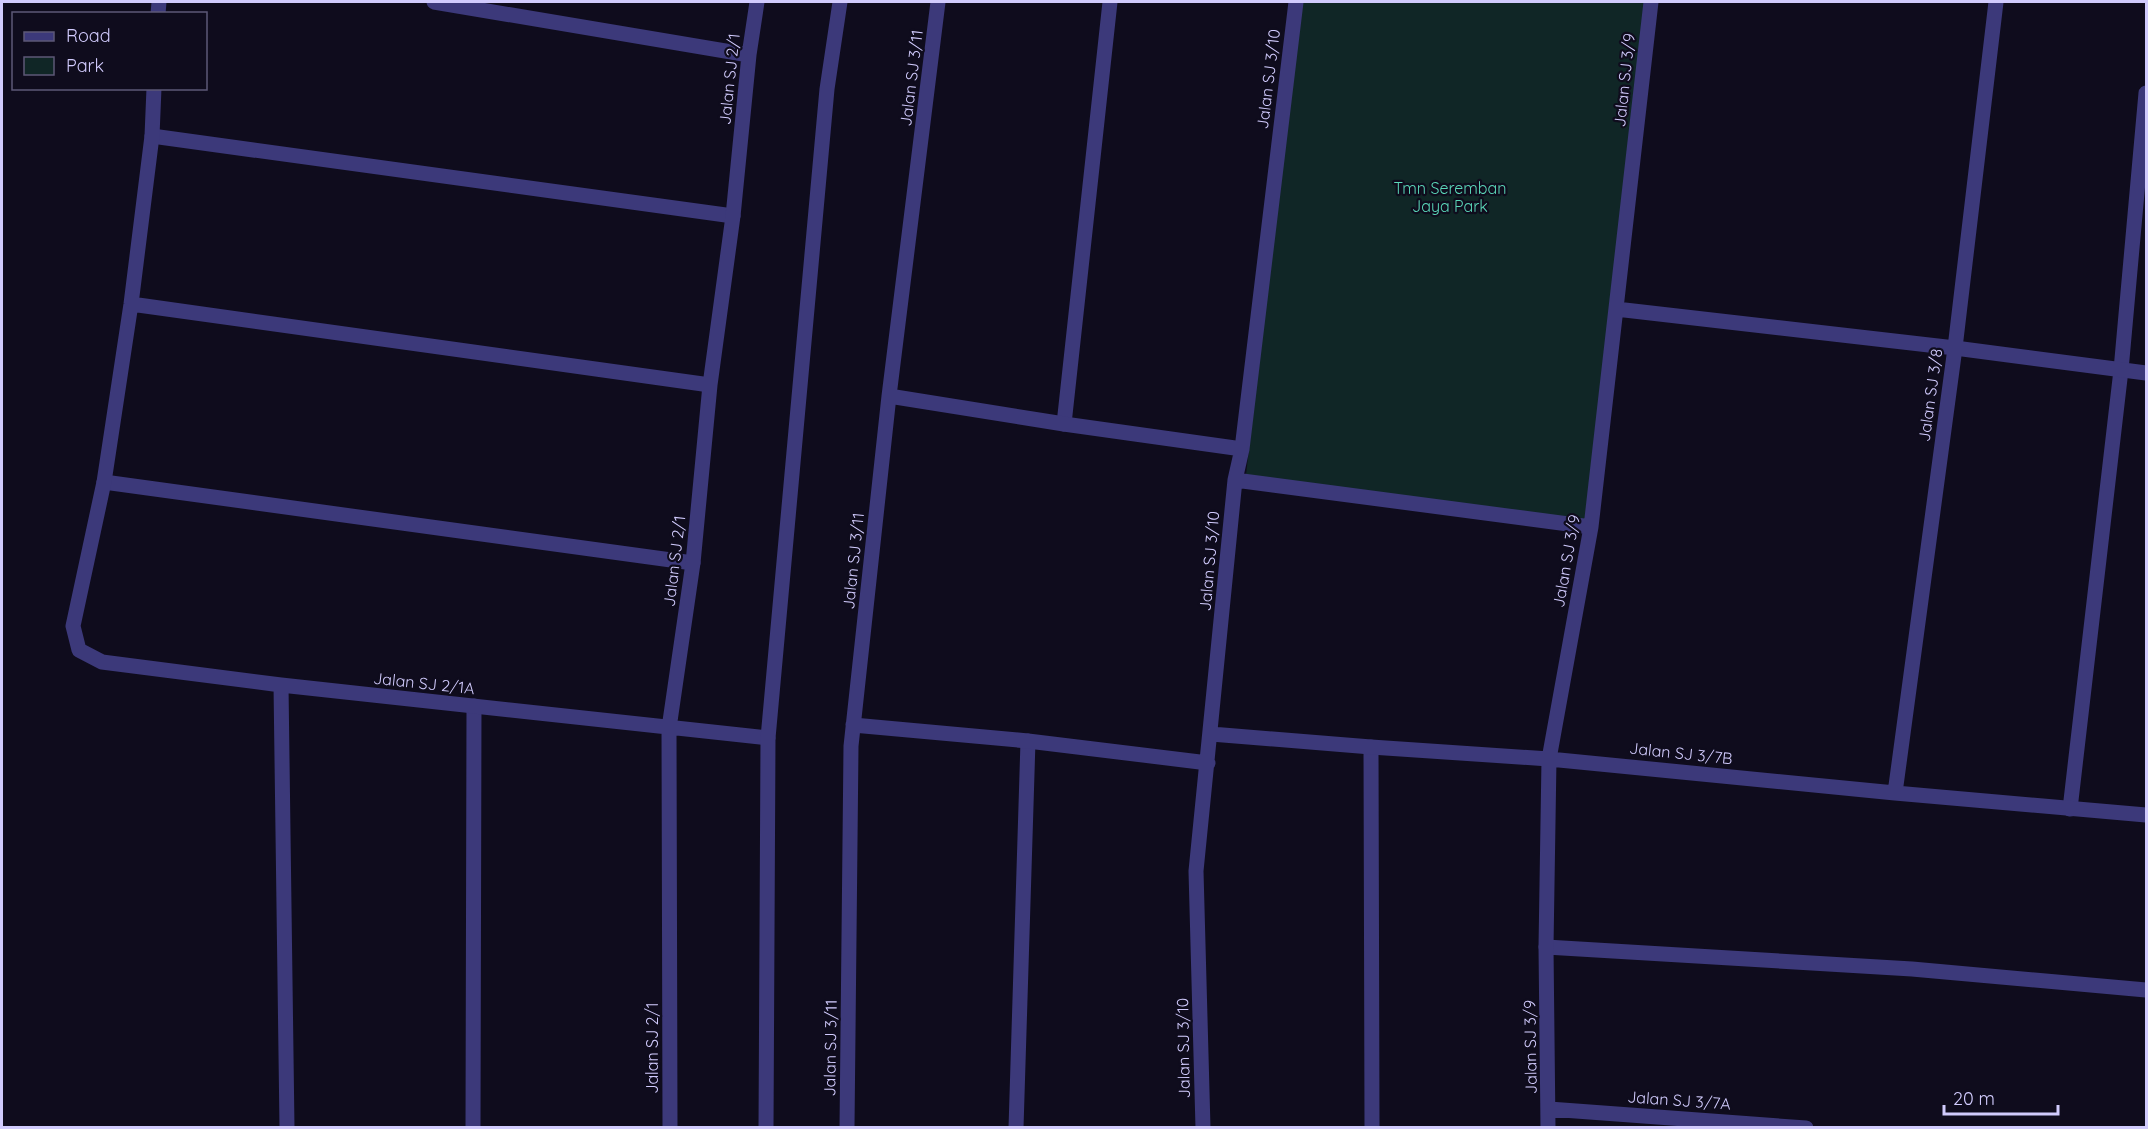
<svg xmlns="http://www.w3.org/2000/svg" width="2148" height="1129" viewBox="0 0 2148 1129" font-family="Quicksand,sans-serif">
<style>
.green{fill:#102626}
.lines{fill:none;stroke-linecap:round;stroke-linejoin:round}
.service{stroke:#3c397a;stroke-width:15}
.minor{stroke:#3c397a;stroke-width:15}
.tertiary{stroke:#3c397a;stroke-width:15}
.labels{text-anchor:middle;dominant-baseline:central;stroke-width:4.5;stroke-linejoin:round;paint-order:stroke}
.street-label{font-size:16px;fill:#d1cbfd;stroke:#0f0c1d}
.park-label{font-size:16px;fill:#5bd8b9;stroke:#0f0c1d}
</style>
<rect width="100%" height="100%" fill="#0f0c1d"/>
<!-- green -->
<path class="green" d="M1300,2h345l-60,518 -340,-36z"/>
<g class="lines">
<!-- service -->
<path class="service" d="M152,136l581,80
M1064,424l46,-422
M104,482l589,81
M1371,747l1,381
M2070,809l51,-439 25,-277
M1546,947l366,22 234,21
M473,1128l1,-422
M1016,1128l12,-387"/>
<!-- minor -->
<path class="minor" d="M434,2l315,53
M158,14l1,-12
M154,88l-2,48 -21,168 -27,178 -31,144 6,24 23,12 179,23 487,53
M131,304l579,81
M1616,309l339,39 191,25
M889,396l175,28 178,25
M1235,480l356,47
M281,685l6,443
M853,725l175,16 180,22
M1211,734l160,13 178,12 346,34 251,22
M1895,793l60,-445 41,-346
M1549,1109l257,19
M670,1128l-1,-400 24,-165 17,-178 23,-169 16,-161 8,-53
M847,1128l4,-382 38,-350 49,-394
M1203,1128l-7,-257 39,-391 7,-31 54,-447
M1548,1128l-2,-181 3,-188 42,-232 60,-525"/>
<!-- tertiary -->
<path class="tertiary" d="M766,1128l2,-390 59,-649 13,-87"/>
</g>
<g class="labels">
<!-- street labels -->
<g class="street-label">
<text transform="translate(911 78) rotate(-83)">Jalan SJ 3/11</text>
<text transform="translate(729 79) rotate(-84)">Jalan SJ 2/1</text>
<text transform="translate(1268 79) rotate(-83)">Jalan SJ 3/10</text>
<text transform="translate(1624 80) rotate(-84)">Jalan SJ 3/9</text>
<text transform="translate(1930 395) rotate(-82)">Jalan SJ 3/8</text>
<text transform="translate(674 561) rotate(-83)">Jalan SJ 2/1</text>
<text transform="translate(853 561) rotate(-84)">Jalan SJ 3/11</text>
<text transform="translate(1209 561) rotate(-85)">Jalan SJ 3/10</text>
<text transform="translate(1566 561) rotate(-80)">Jalan SJ 3/9</text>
<text transform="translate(424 683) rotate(6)">Jalan SJ 2/1A</text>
<text transform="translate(1681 753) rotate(6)">Jalan SJ 3/7B</text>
<text transform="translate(1530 1047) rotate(-91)">Jalan SJ 3/9</text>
<text transform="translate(652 1048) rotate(-90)">Jalan SJ 2/1</text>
<text transform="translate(830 1048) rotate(-89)">Jalan SJ 3/11</text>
<text transform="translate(1183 1048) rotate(-91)">Jalan SJ 3/10</text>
<text transform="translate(1679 1100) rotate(4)">Jalan SJ 3/7A</text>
</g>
<!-- park labels -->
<g class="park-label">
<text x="1450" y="188">Tmn Seremban<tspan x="1450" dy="18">Jaya Park</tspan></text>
</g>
</g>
<!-- border -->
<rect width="2148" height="1129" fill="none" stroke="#d1cbfd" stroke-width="6"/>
<!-- legend -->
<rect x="12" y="12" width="195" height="78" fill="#0f0c1d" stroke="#5d5877" stroke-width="1.5"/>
<rect x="24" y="32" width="30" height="9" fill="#3c397a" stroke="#5d5877" stroke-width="1.5"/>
<text x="66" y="42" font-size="18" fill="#d1cbfd">Road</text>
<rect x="24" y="57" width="30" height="18" fill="#102626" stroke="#5d5877" stroke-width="1.5"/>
<text x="66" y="72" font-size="18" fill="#d1cbfd">Park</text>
<!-- scale -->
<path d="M1944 1105v9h114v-9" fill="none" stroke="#d1cbfd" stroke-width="3"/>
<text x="1953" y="1105" font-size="18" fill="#d1cbfd" stroke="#0f0c1d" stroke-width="4.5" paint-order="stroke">20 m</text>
</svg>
